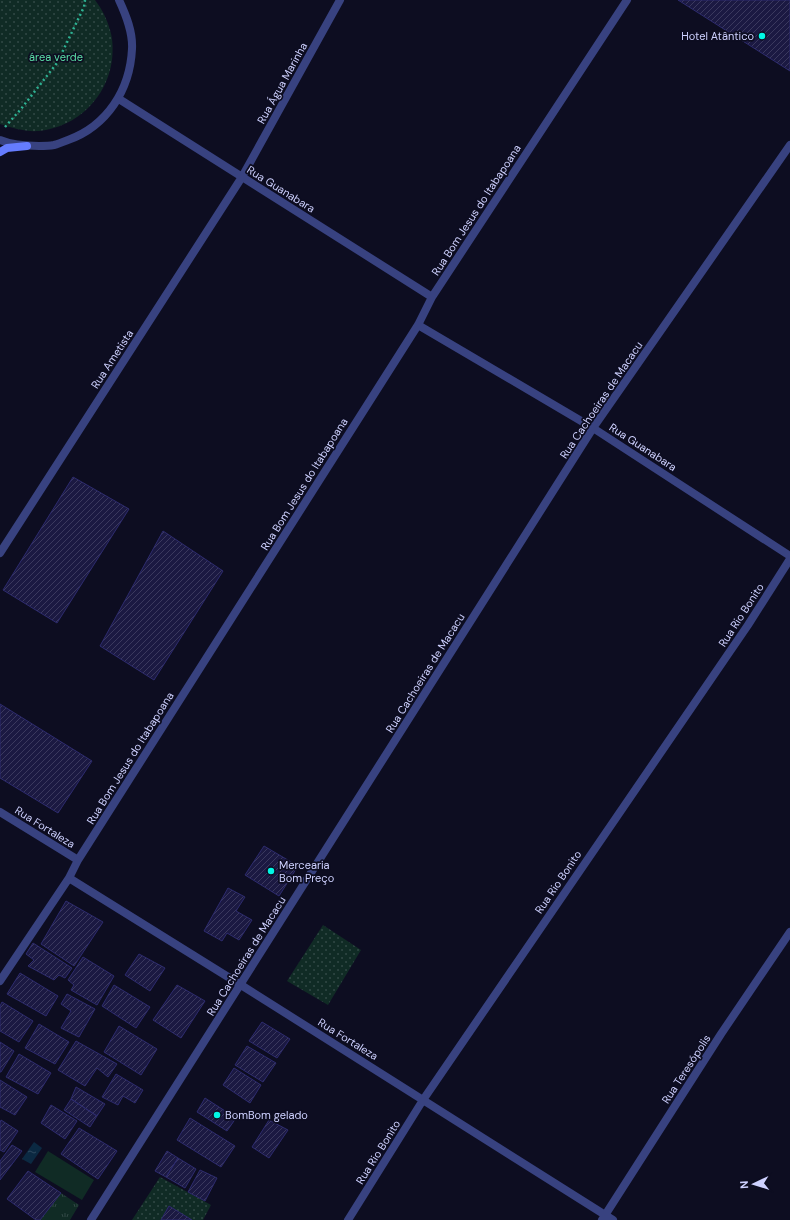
<svg xmlns="http://www.w3.org/2000/svg" width="790" height="1220" viewBox="0 0 790 1220" font-family="'DM Sans',sans-serif">
<style>
.grass{fill:url(#grass-tufts)}
.park{fill:url(#park-dots)}
.pitch{fill:#102b25}
.water{fill:url(#water-ripples)}
.building{fill:url(#building-hatch);stroke:#2d2b6e}
.lines{fill:none;stroke-linecap:round;stroke-linejoin:round}
.path{stroke:#2eb293;stroke-width:2.5;stroke-dasharray:2 3;stroke-linecap:butt}
.street{stroke:#384280;stroke-width:8}
.secondary{stroke:#657cfe;stroke-width:8}
.poi-dot{fill:#01f7e5;stroke:#0d0d21;stroke-width:1.5}
.labels{text-anchor:middle;dominant-baseline:central;stroke-width:3.5;stroke-linejoin:round;paint-order:stroke}
.poi-label{font-size:11px;fill:#ced1ff;stroke:#0d0d21;text-anchor:start}
.park-label{font-size:11px;fill:#5adea6;stroke:#0d0d21}
.street-label{font-size:11px;fill:#ced1ff;stroke:#0d0d21}
</style>
<defs>
<pattern id="grass-tufts" width="24" height="20" patternUnits="userSpaceOnUse"><rect width="24" height="20" fill="#102b25"/><path d="M3 7l-1-3M5 7V3M7 7l1-3M15 17l-1-3M17 17v-4M19 17l1-3" fill="none" stroke="#324946"/></pattern>
<pattern id="park-dots" width="8" height="8" patternUnits="userSpaceOnUse"><rect width="8" height="8" fill="#102b25"/><path d="M2 2h.1M6 6h.1" fill="none" stroke="#324946" stroke-width="1.8" stroke-linecap="round"/></pattern>
<pattern id="water-ripples" width="26" height="14" patternUnits="userSpaceOnUse"><rect width="26" height="14" fill="#0b2942"/><path d="M2 4q2-2 4 0t4 0M15 11q2-2 4 0t4 0" fill="none" stroke="#2d475e"/></pattern>
<pattern id="building-hatch" width="6" height="6" patternUnits="userSpaceOnUse"><rect width="6" height="6" fill="#1b1942"/><path d="M-1 1l2-2M0 6l6-6M5 7l2-2" fill="none" stroke="#3b395e"/></pattern>
</defs>
<rect width="100%" height="100%" fill="#0d0d21"/>
<!-- grass -->
<path class="grass" d="M61,1193l18,12 -9,15h-30z"/>
<!-- park -->
<path class="park" d="M0,0h95c7,9 12,19 15,30 3,9 3,20 2,30 -5,38 -35,67 -73,71 -14,1 -26,-3 -39,-7z
M323,925l38,25 -33,55 -41,-24z
M160,1177l51,28 -8,15h-11l-23,-14 -8,14h-29z"/>
<!-- pitch -->
<path class="pitch" d="M48,1151l46,29 -12,20 -47,-28z"/>
<!-- water -->
<path class="water" d="M34,1142l8,6 -11,16 -9,-5z"/>
<!-- building -->
<path class="building" d="M678,0h112v71z
M73,477l56,32 -72,114 -54,-33z
M163,531l60,40 -69,109 -54,-34z
M0,704l92,57 -34,52 -58,-35z
M264,846l34,20 -19,30 -34,-21z
M228,888l17,9 -9,14 16,9 -13,20 -12,-7 -5,8 -18,-10z
M66,901l37,21 -29,44 -33,-22z
M33,943l39,25 -7,10 -6,-3 -5,5 -26,-14 6,-6 -8,-6z
M139,954l26,14 -15,23 -25,-16z
M83,957l31,19 -17,29 -26,-15 3,-5 -6,-5z
M20,973l38,23 -12,20 -39,-22z
M114,985l36,22 -14,21 -34,-22z
M177,985l28,16 -24,37 -28,-18z
M67,994l28,15 -16,28 -18,-9 10,-17 -10,-7z
M2,1002l31,19 -14,21 -19,-11v-25z
M262,1022l28,17 -13,19 -28,-17z
M39,1024l30,18 -14,22 -30,-16z
M119,1026l38,23 -16,26 -37,-23z
M76,1041l41,23 -9,13 -11,-9 -12,18 -27,-16z
M0,1042l14,9 -13,21h-1z
M247,1046l29,17 -13,19 -28,-17z
M19,1054l32,19 -13,21 -32,-17z
M234,1068l27,17 -11,18 -27,-18z
M116,1074l27,16 -8,13 -12,-7 -5,9 -16,-8z
M0,1080l27,17 -12,18 -15,-8z
M76,1087l29,17 -8,12 -26,-17z
M205,1098l31,20 -9,13 -30,-19z
M71,1099l26,17 -7,11 -26,-17z
M51,1105l26,16 -12,18 -24,-16z
M190,1118l45,28 -14,21 -44,-27z
M1,1120l17,11 -14,21 -4,-2v-27z
M269,1120l19,10 -19,28 -17,-11z
M79,1128l38,23 -19,28 -37,-25z
M12,1145l10,6 -22,29v-19z
M167,1151l11,7 -12,19 -11,-6z
M178,1158l18,11 -11,19 -19,-11z
M200,1170l17,8 -12,23 -17,-9z
M28,1171l33,22 -21,27h-4l-29,-21z
M169,1206l23,14h-31z"/>
<g class="lines">
<!-- path -->
<path class="path" d="M5,127l16,-18 36,-46 27,-56 1,-7"/>
<!-- street -->
<path class="street" d="M119,99l313,198
M0,140c12,5 25,6 39,6 4,0 10,0 15,-1 4,-1 9,-3 14,-5 39,-14 62,-50 64,-91 1,-17 -6,-34 -13,-49
M418,325l175,103 197,128
M0,553l242,-376 98,-177
M0,812l78,48
M69,878l172,107 372,235
M0,981l69,-103 9,-18 340,-535 14,-28 195,-297
M91,1220l502,-792 197,-283
M348,1220l75,-120 325,-475 42,-66
M602,1220l119,-186 69,-102"/>
<!-- secondary -->
<path class="secondary" d="M0,152l7,-4 20,-2"/>
</g>
<!-- markers -->
<g class="poi-dot">
<circle cx="762" cy="36" r="4"/>
<circle cx="271" cy="871" r="4"/>
<circle cx="217" cy="1115" r="4"/>
</g>
<g class="labels">
<!-- poi labels -->
<g class="poi-label">
<text x="754" y="36" text-anchor="end">Hotel Atântico</text>
<text x="279" y="865">Mercearia<tspan x="279" dy="13">Bom Preço</tspan></text>
<text x="225" y="1115">BomBom gelado</text>
</g>
<!-- park labels -->
<g class="park-label">
<text x="56" y="57">área verde</text>
</g>
<!-- street labels -->
<g class="street-label">
<text transform="translate(282 83) rotate(-61)">Rua Água Marinha</text>
<text transform="translate(281 189) rotate(32)">Rua Guanabara</text>
<text transform="translate(476 210) rotate(-57)">Rua Bom Jesus do Itabapoana</text>
<text transform="translate(112 359) rotate(-57)">Rua Ametista</text>
<text transform="translate(601 400) rotate(-56)">Rua Cachoeiras de Macacu</text>
<text transform="translate(643 447) rotate(33)">Rua Guanabara</text>
<text transform="translate(304 484) rotate(-58)">Rua Bom Jesus do Itabapoana</text>
<text transform="translate(741 615) rotate(-57)">Rua Rio Bonito</text>
<text transform="translate(425 673) rotate(-58)">Rua Cachoeiras de Macacu</text>
<text transform="translate(130 758) rotate(-58)">Rua Bom Jesus do Itabapoana</text>
<text transform="translate(45 827) rotate(32)">Rua Fortaleza</text>
<text transform="translate(558 882) rotate(-56)">Rua Rio Bonito</text>
<text transform="translate(246 956) rotate(-58)">Rua Cachoeiras de Macacu</text>
<text transform="translate(348 1039) rotate(32)">Rua Fortaleza</text>
<text transform="translate(686 1069) rotate(-57)">Rua Teresópolis</text>
<text transform="translate(378 1152) rotate(-58)">Rua Rio Bonito</text>
</g>
</g>
<!-- north arrow -->
<g transform="translate(754 1184) rotate(266)" stroke="#0d0d21" stroke-width="3" paint-order="stroke">
<path d="M0-3L7 15L0 10L-7 15Z" fill="#ced1ff"/>
<text y="-6" font-size="11" font-weight="bold" text-anchor="middle" fill="#ced1ff">N</text>
</g>
</svg>
